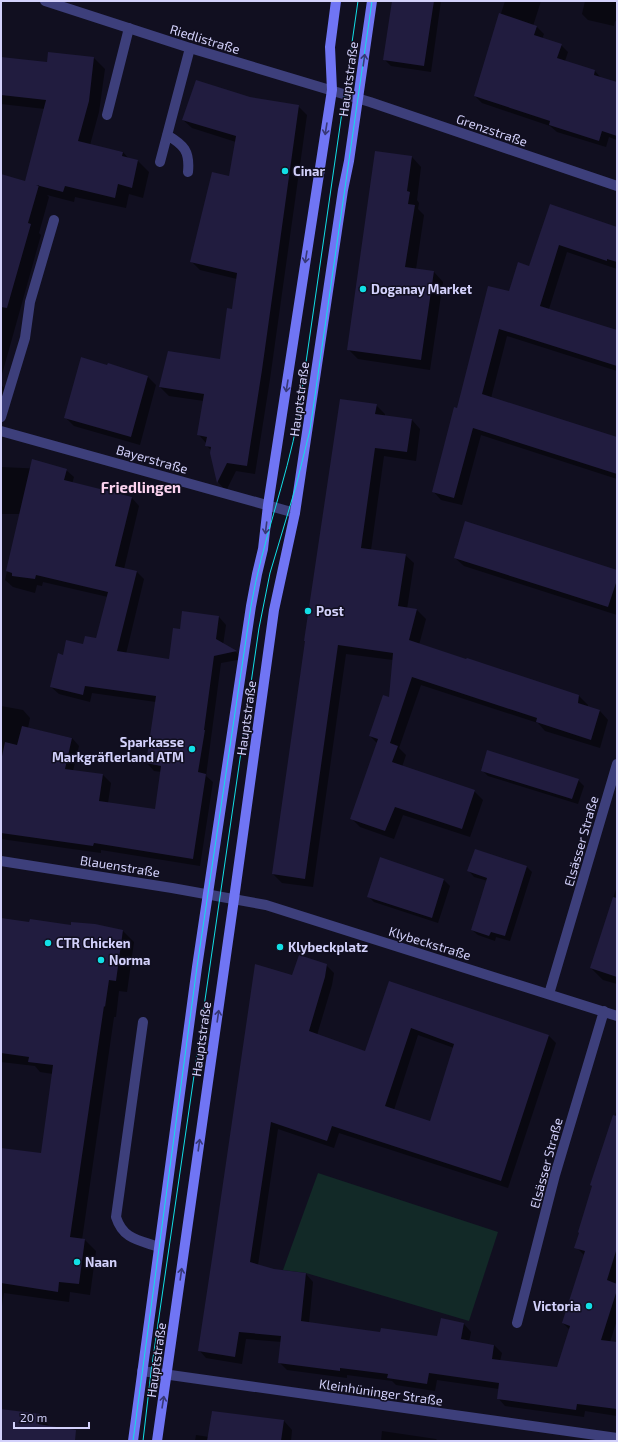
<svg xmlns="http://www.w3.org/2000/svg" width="618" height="1442" viewBox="0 0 618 1442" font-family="'Exo 2',sans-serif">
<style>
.green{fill:#122927}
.shadow{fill:#0007;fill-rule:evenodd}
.building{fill:#211c3f;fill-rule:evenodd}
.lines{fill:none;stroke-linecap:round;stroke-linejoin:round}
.lane{stroke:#3d3f7b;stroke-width:10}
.street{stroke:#3d3f7b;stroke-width:10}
.secondary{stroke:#7075f4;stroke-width:10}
.tram{stroke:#12dfe6;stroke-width:1}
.oneway{stroke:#373875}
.poi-dot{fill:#12dfe6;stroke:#110f20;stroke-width:1.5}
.labels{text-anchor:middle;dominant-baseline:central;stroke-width:3;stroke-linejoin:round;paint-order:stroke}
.street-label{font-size:13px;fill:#d3d1fb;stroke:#110f20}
.poi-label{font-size:13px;font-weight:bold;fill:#d3d1fb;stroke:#110f20;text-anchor:start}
.quarter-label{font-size:15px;font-weight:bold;fill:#fbd3ef;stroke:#110f20}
</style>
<rect width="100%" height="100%" fill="#110f20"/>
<!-- green -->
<path class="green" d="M318,1173l180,59 -29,89 -163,-48 -23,-3z"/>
<!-- shadow -->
<path class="shadow" d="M393,1h48l-10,71 -40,-6 -7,-7z
M505,1h36l-8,25 4,1 7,7 -2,5 19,6 7,7 -3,9 30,10 6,7 16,5v57l-8,-3 -3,10 -49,-15 -7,-6 -68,-23 -7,-7z
M585,1h32v21l-2,-1 -1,5 -26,-6 -6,-6z
M1,58l47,5 46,-5 11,11 -6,43 -9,33 33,7 6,7 9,2 11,11 -6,26 -14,-4 -3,14 -51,-11 -1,5 -27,-7 2,2 -10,36 2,2 -40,143v-202l24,6 20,-73 -44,-5z
M250,98l48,8 9,9 -37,264 -15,95 -19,-3 -10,20 -8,-9 -6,-31 -6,-6v-2l-7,-8 5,-34 -35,-5 -9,-9 61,-27 12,-50 4,-31 -37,-9 -9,-9 39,-83 6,-36 -44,-14 -9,-8z
M412,157l9,10 -4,33 2,3 -1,6 6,6 -8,54 18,3 9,10 -13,88 -72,-11 -10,-10z
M551,205l66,23v41l-50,-17 -18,57 68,22v40l-110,-35 -16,62 126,40v41l-136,-44 -19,70 -21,-5 -8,-9 24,-82 53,-117 19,-25z
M148,377l8,8 -16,60 -66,-19 -9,-9z
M1,385l6,5 -6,20z
M376,405l9,9v3l27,3 8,9 -4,32 -32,-5 -13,94 34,5 9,8 -7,46 10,1 9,9 -7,26 47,16 1,-2 112,37 9,9 -1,2 13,4 8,9 -8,28 -55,-17 -7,-8 -117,-38 -22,63 7,7 -4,12 72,24 9,9 -13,37 -67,-22 -9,24 -34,-12 -8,-8 25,-76 -7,-7 20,-37 3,-39 -47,-6 -33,233 -31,-4 -9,-9z
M1,467l65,3 8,7 -2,7 60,14 7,8 -15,63 13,3 7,7 -18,75 44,6 10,-30 39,-13 7,8 -3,20 13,7 7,7 -22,4 -15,113 7,6 -13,84 -99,-16v3l-100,-14v-133l22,4 7,8 -2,10 44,10 7,8 -6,25 30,4 8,8 -3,20 48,8 6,-39 -8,-1 -7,-8 9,-61 -64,-9 -2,9 -31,-8 -8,-7 12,-31 33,-17 12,-42 -65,-15 -1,4 -5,-1 -2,8 -22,-6 -8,-7 15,-66h-19z
M455,558l162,13v44l-153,-49z
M482,770l96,10 6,6 -6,18 -90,-28z
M476,850l51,17 5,5 -22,69 -14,-4 -1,4 -17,-6 -6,-5 16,-49 -14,-4 -5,-6z
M380,859l64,21 6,6 -12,37 -64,-21 -6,-6z
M617,886v98l-14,-4 -12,-12z
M1,919l29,4 93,8 11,11 -7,50 -8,-1 -3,26h-2l-32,223h3l11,11 -6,44 -20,-3 -1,10 -65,-9 -3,19v-163l41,5 11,-80 -13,-2 -5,-6 -34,-4z
M326,965l8,8 -2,12 -15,50 49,17 23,-70 159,53 8,8 -48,145 -169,-55 -5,15 -56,-19 -20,136 16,5 32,4 7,8 -4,41 72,10 57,4 26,-13 7,8 -2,10 25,3 8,8 -2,8 58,8 12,-39 -7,-7 21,-68 -8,-8 17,-60 -2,-2 26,-76v169l-2,6 2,1v35l-7,22 7,1v73l-32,-5 -1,6 -79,-11 -7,-8 1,-9 -62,-9 -2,11 -39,-6 -4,-4 -45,-6v3l-60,-8 -8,-8 3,-20 -36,-3 -4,25 -36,-6 -7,-8 94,-374zM418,1035l36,13 -23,74 -37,-12z
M1,1409l38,6 11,12 18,14h-67z
M212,1412l72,9 8,9 -1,11h-96l1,-6 13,2z
M382,1431l54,8 2,2h-57z"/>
<!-- building -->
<path class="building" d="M392,1h42l-10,65 -41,-6z
M499,13l38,13 -3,9 28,9 -5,14 38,12 -1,5 23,7v54l-15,-5 -3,10 -50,-16 1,-4 -76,-25z
M48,52l46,5 -5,44 -11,40 45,11 -1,4 16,4 -6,28 -14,-4 -3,14 -50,-12 -2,6 -27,-7h3l-11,38 3,1 -24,84 -6,-1v-133l24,7 21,-81 -45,-5v-38l46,5z
M196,80l54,17 49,8 -37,265 -15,96 -20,-3 -10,20 -7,-30 1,-6 -6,-1 2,-9 -10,-2 7,-41 -45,-7 9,-36 52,8 7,-51 5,1 5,-36 -47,-11 22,-90 17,4 7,-40 -54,-16z
M375,151l37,5 -5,35 3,1 -2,12 7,1 -10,62 29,4 -13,89 -74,-10z
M550,204l67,23v35l-10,-3v2l-48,-16 -19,61 77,24v36l-118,-37 -17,65 135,43v37l-144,-46 -19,70 -22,-6 22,-85 3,1 31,-122 21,5 9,-29 11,4z
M81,357l26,8 1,-2 40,13 -17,61 -67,-19z
M340,399l37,5 -2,10 37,5 -5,33 -32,-4 -14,100 45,6 -8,52 19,3 -8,31 57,19 1,-1 112,37 -1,8 22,7 -9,30 -55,-18 1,-4 -125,-41 -22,66 8,3 -6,16 83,28 -13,39 -67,-22 -10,24 -35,-12 28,-80 -9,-3 14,-41 6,2 4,-44 -55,-8 -33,234 -33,-5 33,-233h-1z
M32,459l35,10 -3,11 68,17 -17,69 22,5 -20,80 52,8 4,-31 7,1 2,-18 37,5 -3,23 21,12 -23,5 -10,74h1l-7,42 8,2 -13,85 -99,-16 -1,3 -92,-13v-72l4,-19 12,3 5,-19 50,12 -7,31 38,5 -4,27 56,8 6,-43 -15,-3 10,-67 -71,-10 -2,9 -33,-8 8,-34 5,2 3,-15 17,4 2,-8 11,2 12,-46 -72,-17 -1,4 -23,-3v-3l-6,-2z
M465,521l152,49v10l-9,27 -154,-49z
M487,750l92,29 -7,20 -91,-28z
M475,849l52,17 -22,70 -14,-4 -2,4 -18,-6 16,-52 -20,-7z
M380,857l64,22 -12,39 -65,-21z
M613,897l4,1v79l-27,-9z
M1,918l28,4 1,-3 41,6v-3l24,2 28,6 -7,51 -7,-1 -4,27 -1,-1 -34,231 15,2 -6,45 -20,-2 -1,10 -57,-9v-135l40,5 12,-88 -25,-3 1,-5 -28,-4z
M299,955l28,9 -2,13 -16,54 56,20 24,-70 160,54 -48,146 -169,-55 -5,15 -56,-19 -21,140 24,7 32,4 -5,48 79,11 1,-4 56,8 4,-18 23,5 -3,16 33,6 -2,14 65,8 13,-41 -8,-3 23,-72 -11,-3 5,-15 -1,-1 14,-46 -2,-1 23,-70 4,1v132l-10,32 10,4v6l-16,50 16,2v67l-40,-5 -1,6 -79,-11 2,-16 -70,-10 -2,11 -40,-6 1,-4 -48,-6v3l-62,-8 3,-27 -42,-4 -4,25 -37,-6 15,-99 42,-288 37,11zM411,1028l43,16 -24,77 -45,-15z
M1,1409l39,5 -2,10 38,6 -1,11h-74z
M212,1411l72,9 -3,21h-74z"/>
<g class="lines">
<!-- lane -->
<path class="lane" d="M107,115l22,-87
M167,135c17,10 23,16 21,37
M160,162l30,-114
M1,417l24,-79 5,-36 24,-82
M143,1022l-27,195c7,22 22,23 43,30"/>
<!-- street -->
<path class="street" d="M45,1l145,47 180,54 247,84
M1,431l294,82
M1,861l171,27 94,17 351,111
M549,994l68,-230
M517,1323l38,-148 49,-164
M142,1371l475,67"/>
<!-- secondary -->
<path class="secondary" d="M133,1441l64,-474 54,-361 6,-32 6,-25 5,-44 64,-415 -2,-43 6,-46
M157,1441l77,-542 40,-289 21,-97 48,-323 6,-29 23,-160"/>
<!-- tram -->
<path class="tram" d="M133,1441l64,-474 54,-361c11,-64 35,-124 47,-188l60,-417
M143,1441l8,-69 108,-744 11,-55 26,-87 14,-56 62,-429"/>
</g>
<!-- one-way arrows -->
<defs><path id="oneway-shaft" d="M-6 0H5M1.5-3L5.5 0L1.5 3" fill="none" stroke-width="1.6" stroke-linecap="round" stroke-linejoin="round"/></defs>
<g class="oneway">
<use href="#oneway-shaft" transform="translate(364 60) rotate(-82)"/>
<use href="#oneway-shaft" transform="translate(326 129) rotate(99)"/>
<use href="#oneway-shaft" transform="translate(306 257) rotate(99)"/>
<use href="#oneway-shaft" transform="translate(287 386) rotate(99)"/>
<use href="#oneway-shaft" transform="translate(266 528) rotate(97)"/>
<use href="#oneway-shaft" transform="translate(218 1016) rotate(-82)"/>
<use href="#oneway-shaft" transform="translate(199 1145) rotate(-82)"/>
<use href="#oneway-shaft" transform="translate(181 1274) rotate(-82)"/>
<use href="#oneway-shaft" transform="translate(163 1402) rotate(-81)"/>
</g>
<!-- markers -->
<g class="poi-dot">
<circle cx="285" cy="171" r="4"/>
<circle cx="363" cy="289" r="4"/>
<circle cx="308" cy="611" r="4"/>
<circle cx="192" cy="749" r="4"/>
<circle cx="48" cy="943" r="4"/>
<circle cx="280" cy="947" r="4"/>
<circle cx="101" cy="960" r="4"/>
<circle cx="77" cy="1262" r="4"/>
<circle cx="589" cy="1306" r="4"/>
</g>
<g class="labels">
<!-- street labels -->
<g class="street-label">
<text transform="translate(205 39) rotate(17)">Riedlistraße</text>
<text transform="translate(348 79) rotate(-82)">Hauptstraße</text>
<text transform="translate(492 130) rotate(19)">Grenzstraße</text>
<text transform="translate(299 399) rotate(-82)">Hauptstraße</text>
<text transform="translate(152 459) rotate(16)">Bayerstraße</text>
<text transform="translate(246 718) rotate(-82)">Hauptstraße</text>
<text transform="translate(581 841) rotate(-74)">Elsässer Straße</text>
<text transform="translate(120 866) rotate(9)">Blauenstraße</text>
<text transform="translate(430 943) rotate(17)">Klybeckstraße</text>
<text transform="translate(201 1039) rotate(-82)">Hauptstraße</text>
<text transform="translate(546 1163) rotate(-75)">Elsässer Straße</text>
<text transform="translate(156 1360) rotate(-82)">Hauptstraße</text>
<text transform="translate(381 1392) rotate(8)">Kleinhüninger Straße</text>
</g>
<!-- poi labels -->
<g class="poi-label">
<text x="293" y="171">Cinar</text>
<text x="371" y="289">Doganay Market</text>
<text x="316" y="611">Post</text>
<text x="184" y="742" text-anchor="end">Sparkasse<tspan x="184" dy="15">Markgräflerland ATM</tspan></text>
<text x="56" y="943">CTR Chicken</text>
<text x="288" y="947">Klybeckplatz</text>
<text x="109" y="960">Norma</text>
<text x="85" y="1262">Naan</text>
<text x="581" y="1306" text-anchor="end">Victoria</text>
</g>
<!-- quarter labels -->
<g class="quarter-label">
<text x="141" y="487">Friedlingen</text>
</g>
</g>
<!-- border -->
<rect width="618" height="1442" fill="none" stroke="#d3d1fb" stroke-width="4"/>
<!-- scale -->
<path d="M14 1422v6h75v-6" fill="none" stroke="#d3d1fb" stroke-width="2"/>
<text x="20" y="1422" font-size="12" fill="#d3d1fb" stroke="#110f20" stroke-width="3" paint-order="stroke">20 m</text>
</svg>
